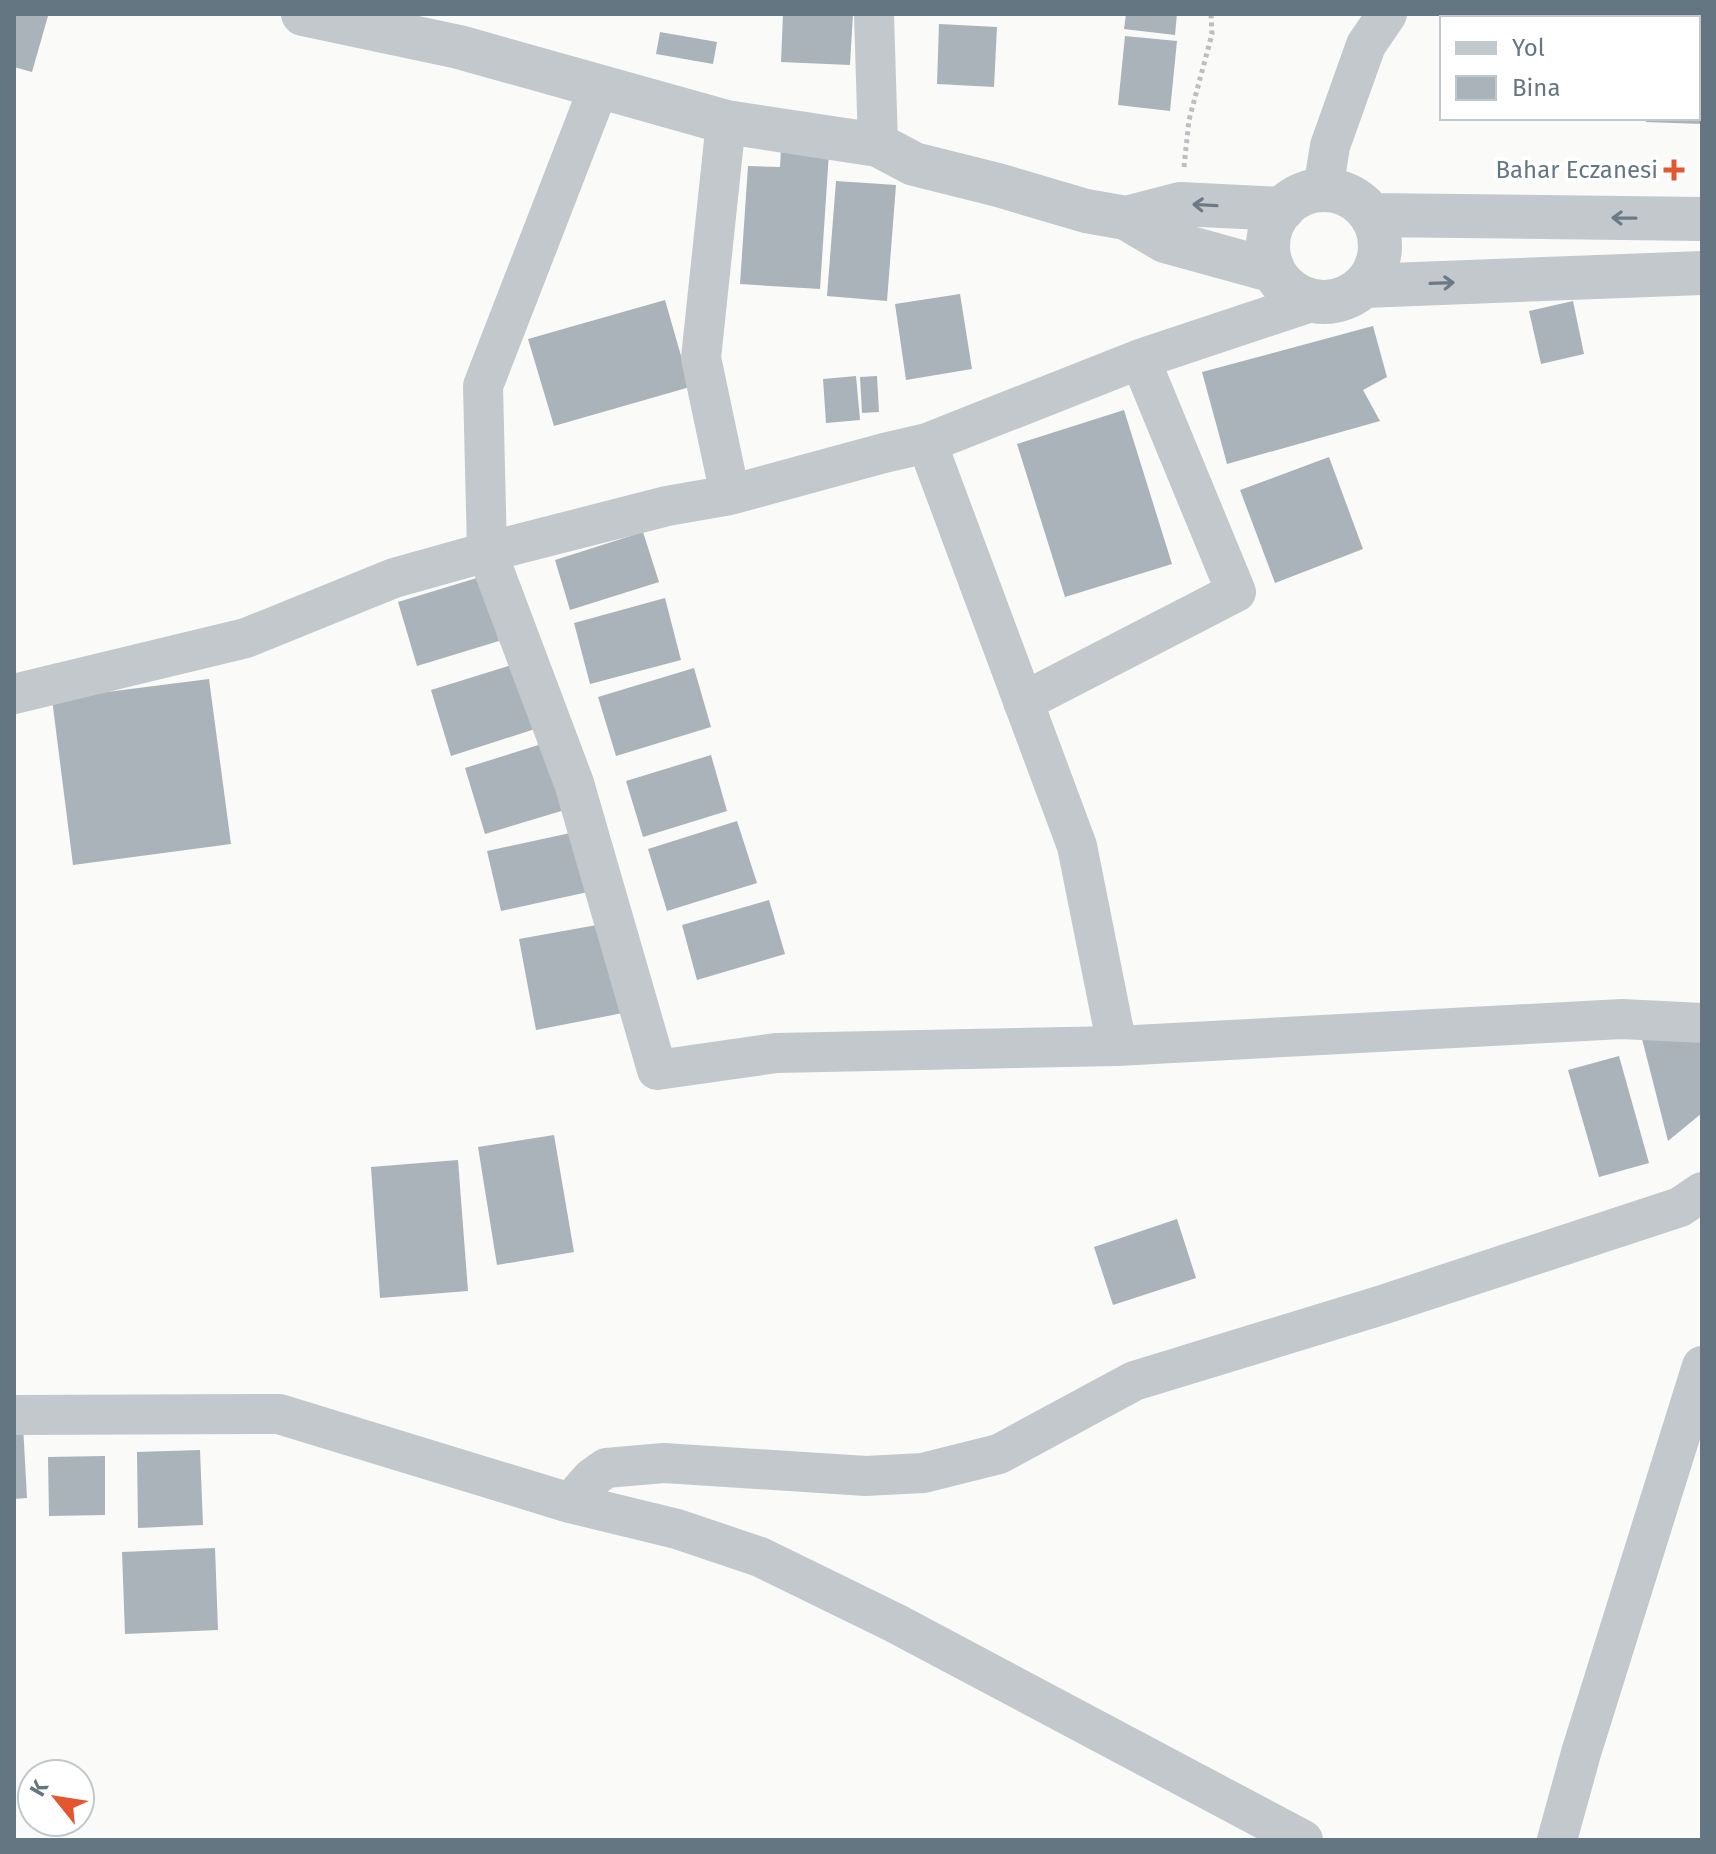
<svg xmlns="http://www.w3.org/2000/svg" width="1716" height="1854" viewBox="0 0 1716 1854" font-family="'Fira Sans',sans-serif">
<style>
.building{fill:#aab3b9}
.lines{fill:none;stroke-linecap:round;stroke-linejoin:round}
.path{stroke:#bbbfc2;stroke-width:5;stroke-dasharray:4 4;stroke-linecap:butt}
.minor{stroke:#c3c8cc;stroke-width:40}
.tertiary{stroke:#c3c8cc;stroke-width:44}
.oneway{stroke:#6a7a87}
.poi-dot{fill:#e4572e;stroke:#fff;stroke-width:3}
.labels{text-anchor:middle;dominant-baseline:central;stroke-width:8;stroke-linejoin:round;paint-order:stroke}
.poi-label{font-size:24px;fill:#657683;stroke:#fff;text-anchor:end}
</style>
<rect width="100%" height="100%" fill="#fafaf8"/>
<!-- building -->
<path class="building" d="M14,14h28l6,2 -16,56 -18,-5z
M783,14h70l-3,51 -69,-3z
M1126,14h51l-2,21 -51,-6z
M1493,14h132v4h-132z
M939,24l58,3 -3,60 -57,-3z
M660,32l57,10 -4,22 -57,-10z
M1125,36l52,5 -7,70 -52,-6z
M1698,36h4v88l-56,-2v-4h52z
M781,149l48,3 -9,137 -80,-5 8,-118 32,1z
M836,181l60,4 -9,116 -60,-5z
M960,294l12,75 -66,11 -11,-76z
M665,300l25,87 -136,39 -26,-87z
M1573,301l11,53 -43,10 -12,-53z
M1373,326l14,51 -24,13 17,31 -153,43 -25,-92z
M856,376l4,44 -34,3 -3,-44z
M877,376l2,36 -17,1 -2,-36z
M1124,410l48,154 -107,33 -48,-153z
M1329,457l34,92 -88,34 -35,-93z
M643,532l16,50 -89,28 -15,-50z
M480,577l19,64 -82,25 -19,-64z
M665,598l16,62 -91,24 -16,-61z
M515,664l20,65 -84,27 -20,-66z
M694,668l17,59 -95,29 -18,-59z
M209,679l22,165 -158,21 -21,-166z
M548,742l20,67 -83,25 -20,-66z
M711,755l16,56 -84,26 -17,-56z
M737,821l20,62 -90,28 -19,-62z
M584,830l13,60 -96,21 -14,-60z
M769,900l16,54 -88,26 -15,-55z
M608,923l15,90 -87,17 -17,-91z
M1641,1035l61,1v77l-34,28z
M1619,1056l30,107 -50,14 -31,-107z
M554,1135l20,117 -77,13 -19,-118z
M458,1160l10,131 -88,7 -9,-131z
M1177,1219l19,59 -83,27 -19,-58z
M14,1425h9l4,73 -13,1z
M200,1450l3,75 -65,3 -1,-76z
M105,1456v59l-56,1 -1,-59z
M215,1548l3,82 -93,4 -3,-82z"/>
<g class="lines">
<!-- path -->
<path class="path" d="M1184,167l5,-47 23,-86 -1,-20"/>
<!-- minor -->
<path class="minor" d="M874,14l4,131
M599,87l-116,299 4,166 87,231 83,287 119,-17 341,-7 505,-27 80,4
M726,122l-25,236 29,137
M1323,190l7,-44 36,-101 21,-31
M927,443l150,403 40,200
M14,694l232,-56 148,-60 93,-26 180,-46 63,-11 154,-42 43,-10 213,-84 174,-58
M1023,702l213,-110 -96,-233
M14,1415l265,-1 291,89 107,26 83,28 135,66 408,217
M570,1503l22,-25 14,-10 58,-5 202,13 57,-3 76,-19 135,-73 248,-76 298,-98 22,-15
M1557,1840l24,-87 121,-387"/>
<!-- tertiary -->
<path class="tertiary" d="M303,14l156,33 267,75 152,23 36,19 84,21 88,26 40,7 39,23 109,30
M1268 246a56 56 0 1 1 112 0a56 56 0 1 1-112 0Z
M1372,215l330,4
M1126,218l54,-14 103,5
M1364,286l338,-13"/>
</g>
<!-- one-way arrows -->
<defs><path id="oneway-shaft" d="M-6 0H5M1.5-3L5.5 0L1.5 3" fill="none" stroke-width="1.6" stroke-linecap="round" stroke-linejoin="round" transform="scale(2)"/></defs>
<g class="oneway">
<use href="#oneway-shaft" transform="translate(1205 205) rotate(-177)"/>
<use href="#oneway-shaft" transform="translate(1624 218) rotate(-179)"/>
<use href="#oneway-shaft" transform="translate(1442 283) rotate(-2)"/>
</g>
<!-- markers -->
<path class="poi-dot" d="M1670 158h8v8h8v8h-8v8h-8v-8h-8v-8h8z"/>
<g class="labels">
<!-- poi labels -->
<g class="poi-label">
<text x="1658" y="170">Bahar Eczanesi</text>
</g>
</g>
<!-- border -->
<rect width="1716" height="1854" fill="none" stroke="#657683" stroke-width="32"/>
<!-- legend -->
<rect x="1440" y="16" width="260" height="104" fill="#ffffff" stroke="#c1c8cd" stroke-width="2"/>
<rect x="1456" y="42" width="40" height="12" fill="#c3c8cc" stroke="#c1c8cd" stroke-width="2"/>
<text x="1512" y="56" font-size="24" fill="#657683">Yol</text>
<rect x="1456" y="76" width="40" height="24" fill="#aab3b9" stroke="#c1c8cd" stroke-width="2"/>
<text x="1512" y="96" font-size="24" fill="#657683">Bina</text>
<!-- north arrow -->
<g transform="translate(56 1798) rotate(300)"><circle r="38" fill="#ffffff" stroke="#c1c8cd" stroke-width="2"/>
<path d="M0-6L14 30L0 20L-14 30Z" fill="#e4572e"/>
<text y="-12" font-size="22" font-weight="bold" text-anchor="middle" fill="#657683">K</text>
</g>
</svg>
